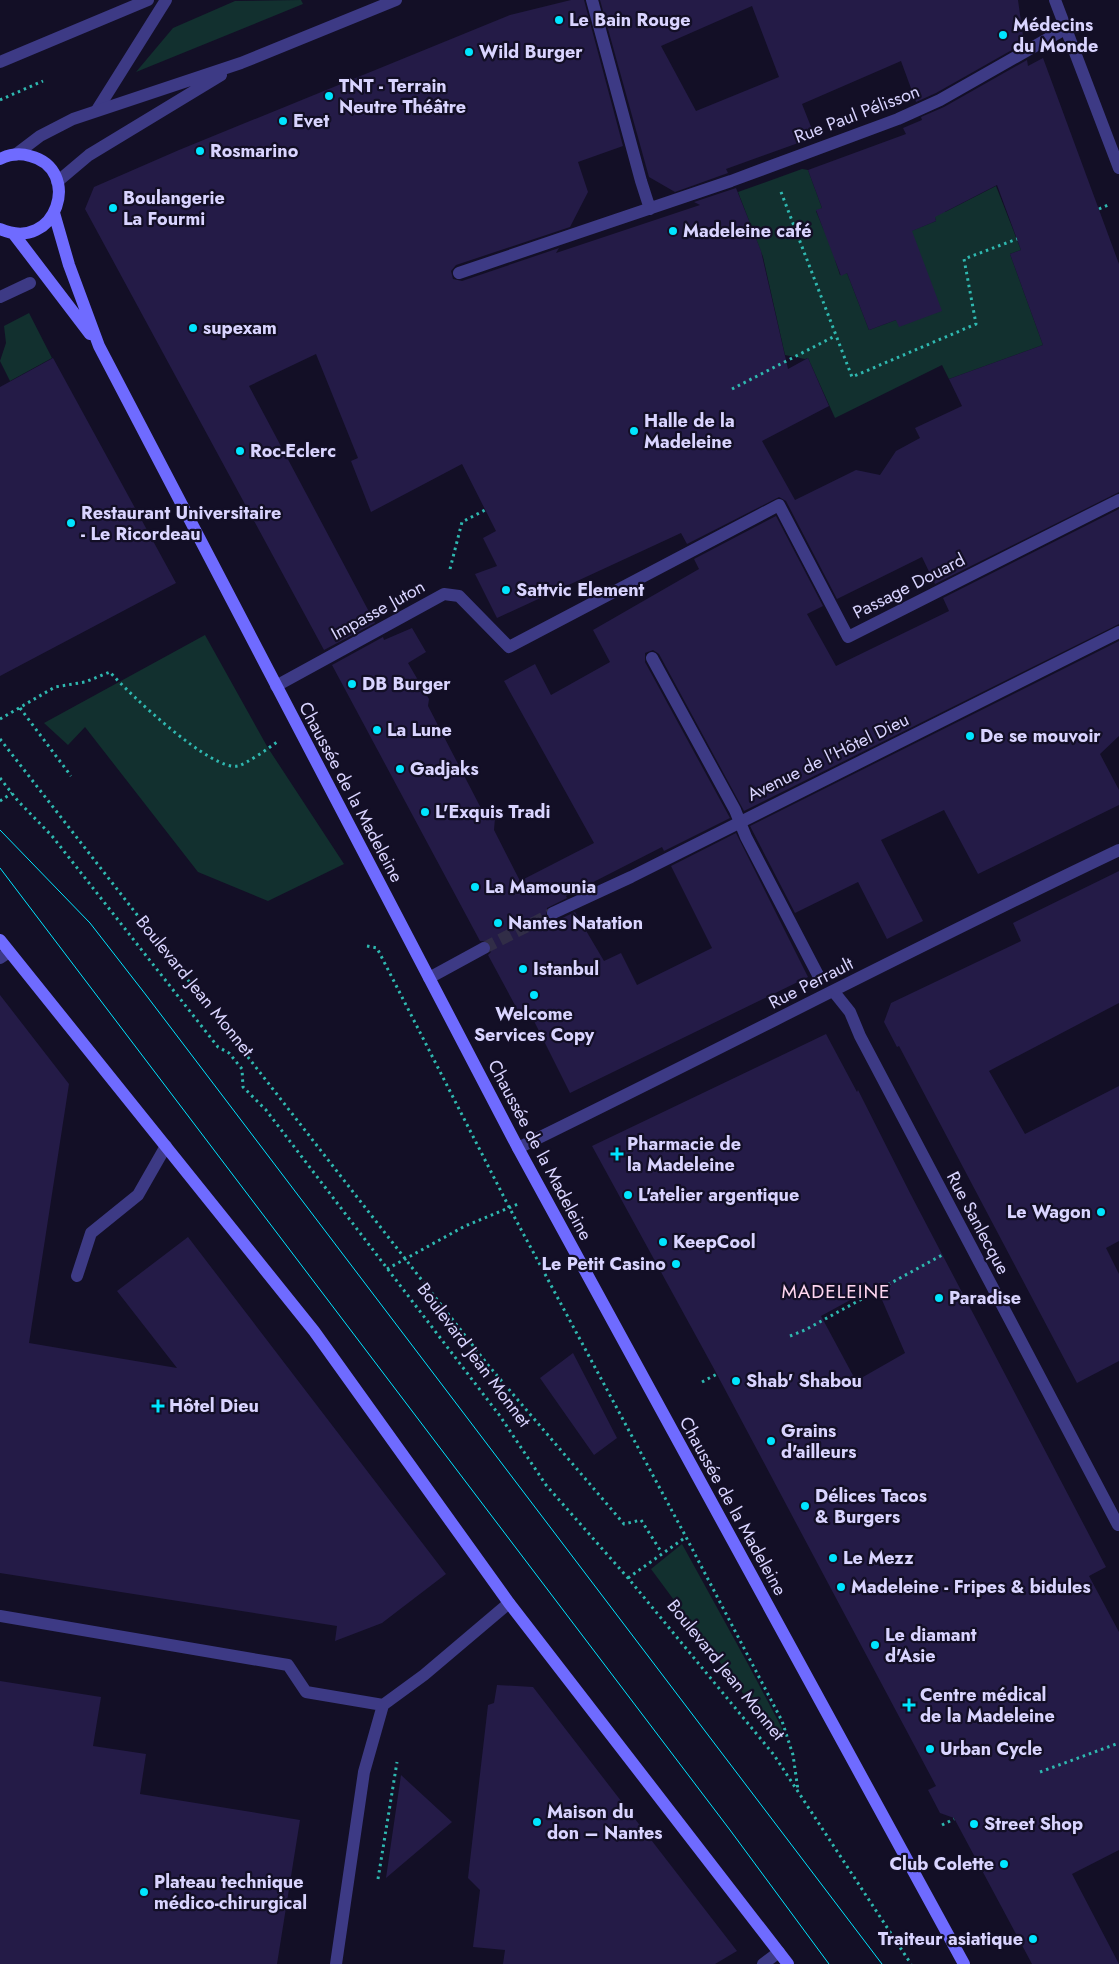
<svg xmlns="http://www.w3.org/2000/svg" width="1119" height="1964" viewBox="0 0 1119 1964" font-family="Jost,sans-serif">
<style>
.green{fill:#12302f}
.building{fill:#241b47;fill-rule:evenodd}
.lines{fill:none;stroke-linecap:round;stroke-linejoin:round}
.pedestrian-tunnel{stroke:#312d47;stroke-width:12;stroke-dasharray:12 6;stroke-linecap:butt}
.path{stroke:#2fb8b0;stroke-width:3;stroke-dasharray:2.5 4;stroke-linecap:butt}
.service{stroke:#3d3a85;stroke-width:12}
.pedestrian{stroke:#3d3a85;stroke-width:12}
.minor{stroke:#3d3a85;stroke-width:12}
.secondary{stroke:#6f6bff;stroke-width:12}
.tram{stroke:#00e5ff;stroke-width:1}
.poi-dot{fill:#00e5ff;stroke:#130f26;stroke-width:2}
.labels{text-anchor:middle;dominant-baseline:central;stroke-width:4.5;stroke-linejoin:round;paint-order:stroke}
.poi-label{font-size:18px;font-weight:bold;fill:#d9d4ff;stroke:#130f26;text-anchor:start}
.street-label{font-size:18px;fill:#d9d4ff;stroke:#130f26}
.neighbourhood-label{font-size:19px;letter-spacing:1px;fill:#ffd6f0;stroke:#130f26}
</style>
<rect width="100%" height="100%" fill="#130f26"/>
<!-- green -->
<path class="green" d="M301,0l2,4 -167,68 37,-44 62,-27z
M802,169l6,1 14,38 -6,3 7,17 18,29 -6,3 5,15 7,-2 22,57 27,-10 15,-89 25,-10 -3,-10 9,-4 3,5 51,-26 25,64 -11,4 33,91 -94,34 -7,-14 -107,53 -27,-60 -3,1 -20,-4 -22,-98 -25,-65z
M29,313l23,45 -42,23 -10,-20 6,-18 -2,-17z
M205,635l63,113 76,116 -76,37 -70,-29 -113,-145 -17,18 -24,-22z
M682,1544l66,120 36,68 -8,6 -125,-169z"/>
<!-- building -->
<path class="building" d="M571,0h13l39,146 -45,16 10,30 -18,35 -114,38 -5,6 2,8 9,2 97,-33 -3,5 144,-48 -6,-3 42,-14 25,63 27,118 20,-11 21,48 -67,35 33,59 61,-30 24,5 16,-24 24,-13 -5,-10 47,-22 -13,-27 94,-34 -33,-91 11,-4 -24,-65 -62,32 1,4 -24,10 30,80 -43,16 -3,-7 -27,10 -22,-57 -6,3 -25,-66 6,-2 -14,-38 98,-36 -3,-6 19,-8 -1,-3 23,-10 83,-47 1,6 15,-8 76,206v228l-184,92 -13,-27 -85,42 -51,-98 -7,-4 -92,47 -6,-11 -184,85 -22,-44 22,-8 -14,-28 13,-7 -34,-67 -91,48 -20,-51 7,-3 -42,-104 -67,32 126,237 -51,27 -239,-441 9,-22 85,-37 331,-135z
M600,0h418l6,43 -88,50 -20,9 -15,-41 -99,43 13,33 -89,32 2,4 -53,19 -26,-15zM752,6l27,71 -83,34 -35,-65z
M53,358l123,225 -176,93v-289z
M1119,509v115l-375,187 -85,-157 -6,-4 -8,3v9l85,156 -66,33 -2,-4 -96,49 1,2 -20,10 -1,9 6,4h4l19,-9 29,49 17,-8 16,32 75,-37 -41,-82 65,-33 72,144 -238,116 -39,-78 -8,5 -35,-65 3,-3v-7l-3,-4h-8l-148,-276 51,-28 1,3 28,-12 14,24 -18,11 21,36 -1,7 56,108 11,4 -1,12 26,51 74,-38 -90,-162 31,-17 16,31 59,-33 -17,-32 106,-61 -5,-10 82,-43 47,90 -16,8 29,52 113,-55 -6,-13z
M1119,641v95l-19,18 19,36v15l-141,69 -34,-64 -63,30 42,81 -36,18 -29,-57 -63,31 -45,-87z
M1119,871v132l-130,68 36,63 94,-48v155l-13,7 13,26v87l-42,22 -178,-337 -2,1 -13,-25 7,-19 130,-62 -8,-18z
M0,995l69,89 -40,259 148,25 -60,-77 71,-54 258,337 -64,49 -47,18 2,-15 -337,-53z
M826,1034l31,58 1,-2 53,105 195,372 -17,9 30,56v218l-47,24 47,90h-87l-78,-146 -14,-5 -12,-23 8,-4 -223,-419 -121,-221zM876,1286l29,67 -49,28 -35,-65z
M573,1353l44,85 -23,17 -54,-77z
M0,1681l101,16 -8,49 53,8 -6,40 160,26 -23,144h-277z
M497,1685l36,2 204,264 -22,13h-212l2,-14 -32,-3 7,-57 -12,-12 20,-173 6,-2z
M401,1775l51,47 -66,56z"/>
<g class="lines">
<!-- pedestrian-tunnel -->
<path class="pedestrian-tunnel" d="M484,948l69,-35"/>
<!-- path -->
<path class="path" d="M0,100l43,-19
M781,192l71,185 124,-53 -12,-65 53,-20
M1099,209l9,-4
M732,389l103,-53
M450,569l12,-47 23,-12
M20,708l51,68
M0,719l55,-32 30,-5 25,-10c18,21 102,100 128,94 8,-2 31,-18 39,-24
M0,739l488,626 136,159 17,-4 21,33
M0,778l18,23 34,35 166,211 11,6 13,16 1,18 23,23 234,306 46,69 82,93 146,177 137,209
M0,801l12,-8
M367,946l10,2 132,259 177,330
M387,1269l78,-43 53,-22
M790,1336l15,-6 139,-76
M702,1382l15,-8
M628,1578l58,-41 96,184 11,34 5,35
M1040,1772l79,-29
M942,1825l12,-6
M378,1879l19,-117"/>
<!-- service -->
<path class="service" d="M0,62l148,-62
M97,110l69,-110
M276,686l168,-92 15,2 50,51 270,-142 69,132 271,-137
M0,958l9,-6
M77,1276l14,-43 47,-38 28,-49
M0,1616l288,49 18,27 77,13 41,-30 85,-72
M336,1964l28,-192 19,-67
M763,1964l16,-12"/>
<!-- pedestrian -->
<path class="pedestrian" d="M592,0l49,181 9,28
M459,273l272,-92 167,-62 42,-19 125,-71
M0,297l30,-14
M652,658l83,152 11,27 72,138
M553,913l78,-36 488,-245
M429,978l55,-30"/>
<!-- minor -->
<path class="minor" d="M1055,0l64,168
M15,155l25,-19 33,-17 168,-56 155,-63
M57,182l32,-27 132,-80
M834,992l16,20 10,24 258,489
M518,1148c201,-98 399,-202 601,-298"/>
<!-- secondary -->
<path class="secondary" d="M0,159c10,-5 20,-6 30,-3 53,13 27,98 -30,73
M54,213l15,52 30,81 419,802 446,816
M13,233l77,101
M0,940l314,391 195,272 279,361"/>
<!-- tram -->
<path class="tram" d="M0,830l90,93 56,72 736,969
M0,868l730,962 99,134"/>
</g>
<!-- markers -->
<g class="poi-dot">
<circle cx="559" cy="20" r="5"/>
<circle cx="1003" cy="35" r="5"/>
<circle cx="469" cy="52" r="5"/>
<circle cx="329" cy="96" r="5"/>
<circle cx="283" cy="121" r="5"/>
<circle cx="200" cy="151" r="5"/>
<circle cx="113" cy="208" r="5"/>
<circle cx="673" cy="231" r="5"/>
<circle cx="193" cy="328" r="5"/>
<circle cx="634" cy="431" r="5"/>
<circle cx="240" cy="451" r="5"/>
<circle cx="71" cy="523" r="5"/>
<circle cx="506" cy="590" r="5"/>
<circle cx="352" cy="684" r="5"/>
<circle cx="377" cy="730" r="5"/>
<circle cx="970" cy="736" r="5"/>
<circle cx="400" cy="769" r="5"/>
<circle cx="425" cy="812" r="5"/>
<circle cx="475" cy="887" r="5"/>
<circle cx="498" cy="923" r="5"/>
<circle cx="523" cy="969" r="5"/>
<circle cx="534" cy="995" r="5"/>
<path d="M614.5 1146.5h5v5h5v5h-5v5h-5v-5h-5v-5h5z"/>
<circle cx="628" cy="1195" r="5"/>
<circle cx="1101" cy="1212" r="5"/>
<circle cx="663" cy="1242" r="5"/>
<circle cx="676" cy="1264" r="5"/>
<circle cx="939" cy="1298" r="5"/>
<circle cx="736" cy="1381" r="5"/>
<path d="M155.5 1398.5h5v5h5v5h-5v5h-5v-5h-5v-5h5z"/>
<circle cx="771" cy="1441" r="5"/>
<circle cx="805" cy="1506" r="5"/>
<circle cx="833" cy="1558" r="5"/>
<circle cx="841" cy="1587" r="5"/>
<circle cx="875" cy="1645" r="5"/>
<path d="M906.5 1697.5h5v5h5v5h-5v5h-5v-5h-5v-5h5z"/>
<circle cx="930" cy="1749" r="5"/>
<circle cx="537" cy="1822" r="5"/>
<circle cx="974" cy="1824" r="5"/>
<circle cx="1004" cy="1864" r="5"/>
<circle cx="144" cy="1892" r="5"/>
<circle cx="1033" cy="1939" r="5"/>
</g>
<g class="labels">
<!-- poi labels -->
<g class="poi-label">
<text x="569" y="20">Le Bain Rouge</text>
<text x="1013" y="25">Médecins<tspan x="1013" dy="21">du Monde</tspan></text>
<text x="479" y="52">Wild Burger</text>
<text x="339" y="86">TNT - Terrain<tspan x="339" dy="21">Neutre Théâtre</tspan></text>
<text x="293" y="121">Evet</text>
<text x="210" y="151">Rosmarino</text>
<text x="123" y="198">Boulangerie<tspan x="123" dy="21">La Fourmi</tspan></text>
<text x="683" y="231">Madeleine café</text>
<text x="203" y="328">supexam</text>
<text x="644" y="421">Halle de la<tspan x="644" dy="21">Madeleine</tspan></text>
<text x="250" y="451">Roc-Eclerc</text>
<text x="81" y="513">Restaurant Universitaire<tspan x="81" dy="21">- Le Ricordeau</tspan></text>
<text x="516" y="590">Sattvic Element</text>
<text x="362" y="684">DB Burger</text>
<text x="387" y="730">La Lune</text>
<text x="980" y="736">De se mouvoir</text>
<text x="410" y="769">Gadjaks</text>
<text x="435" y="812">L'Exquis Tradi</text>
<text x="485" y="887">La Mamounia</text>
<text x="508" y="923">Nantes Natation</text>
<text x="533" y="969">Istanbul</text>
<text x="534" y="1014" text-anchor="middle">Welcome<tspan x="534" dy="21">Services Copy</tspan></text>
<text x="627" y="1144">Pharmacie de<tspan x="627" dy="21">la Madeleine</tspan></text>
<text x="638" y="1195">L'atelier argentique</text>
<text x="1091" y="1212" text-anchor="end">Le Wagon</text>
<text x="673" y="1242">KeepCool</text>
<text x="666" y="1264" text-anchor="end">Le Petit Casino</text>
<text x="949" y="1298">Paradise</text>
<text x="746" y="1381">Shab' Shabou</text>
<text x="169" y="1406">Hôtel Dieu</text>
<text x="781" y="1431">Grains<tspan x="781" dy="21">d'ailleurs</tspan></text>
<text x="815" y="1496">Délices Tacos<tspan x="815" dy="21">&amp; Burgers</tspan></text>
<text x="843" y="1558">Le Mezz</text>
<text x="851" y="1587">Madeleine - Fripes &amp; bidules</text>
<text x="885" y="1635">Le diamant<tspan x="885" dy="21">d'Asie</tspan></text>
<text x="920" y="1695">Centre médical<tspan x="920" dy="21">de la Madeleine</tspan></text>
<text x="940" y="1749">Urban Cycle</text>
<text x="547" y="1812">Maison du<tspan x="547" dy="21">don – Nantes</tspan></text>
<text x="984" y="1824">Street Shop</text>
<text x="994" y="1864" text-anchor="end">Club Colette</text>
<text x="154" y="1882">Plateau technique<tspan x="154" dy="21">médico-chirurgical</tspan></text>
<text x="1023" y="1939" text-anchor="end">Traiteur asiatique</text>
</g>
<!-- street labels -->
<g class="street-label">
<text transform="translate(857 114) rotate(-21)">Rue Paul Pélisson</text>
<text transform="translate(909 586) rotate(-27)">Passage Douard</text>
<text transform="translate(378 610) rotate(-29)">Impasse Juton</text>
<text transform="translate(828 757) rotate(-26)">Avenue de l'Hôtel Dieu</text>
<text transform="translate(351 792) rotate(62)">Chaussée de la Madeleine</text>
<text transform="translate(811 983) rotate(-27)">Rue Perrault</text>
<text transform="translate(195 986) rotate(51)">Boulevard Jean Monnet</text>
<text transform="translate(540 1150) rotate(62)">Chaussée de la Madeleine</text>
<text transform="translate(978 1223) rotate(62)">Rue Sanlecque</text>
<text transform="translate(474 1355) rotate(53)">Boulevard Jean Monnet</text>
<text transform="translate(733 1506) rotate(61)">Chaussée de la Madeleine</text>
<text transform="translate(726 1670) rotate(51)">Boulevard Jean Monnet</text>
</g>
<!-- neighbourhood labels -->
<g class="neighbourhood-label">
<text x="836" y="1291">MADELEINE</text>
</g>
</g>
</svg>
